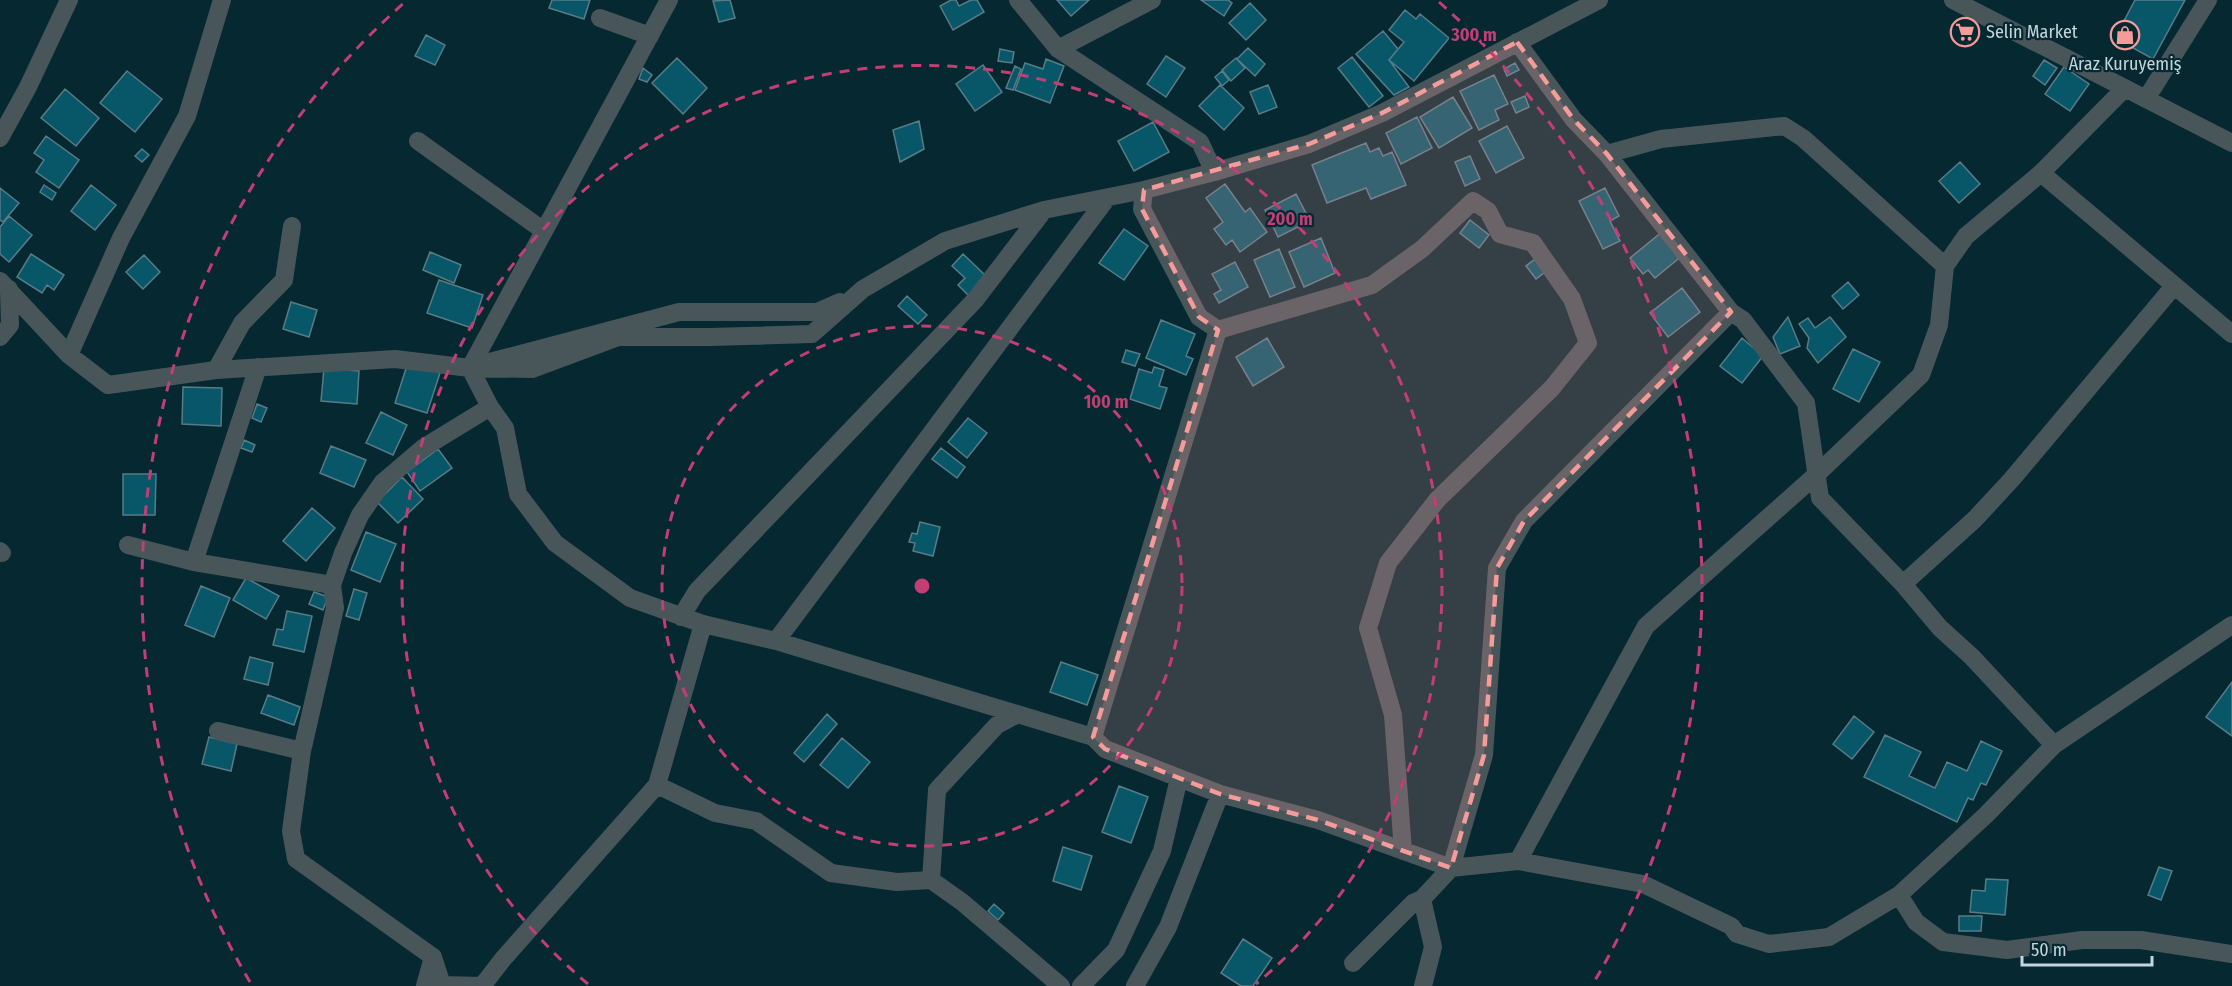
<svg xmlns="http://www.w3.org/2000/svg" width="2232" height="986" viewBox="0 0 2232 986" font-family="'Fira Sans Condensed',sans-serif">
<style>
.building{fill:#075769;stroke:#597b86;stroke-width:1.5}
.lines{fill:none;stroke-linecap:round;stroke-linejoin:round}
.minor{stroke:#48565a;stroke-width:18}
.marked{fill:#f59b99;fill-opacity:0.2;stroke:#f59b99;stroke-width:4.5;stroke-dasharray:12 8;stroke-linejoin:round}
.ring{fill:none;stroke:#c23e75;stroke-width:3;stroke-dasharray:10 8}
.labels{text-anchor:middle;dominant-baseline:central;stroke-width:4.5;stroke-linejoin:round;paint-order:stroke}
.poi-label{font-size:18px;fill:#c4d6db;stroke:#062831;text-anchor:start}
.centre{fill:#c23e75;stroke:#062831;stroke-width:3}
.ring-label{font-size:18px;text-anchor:middle;font-weight:bold;fill:#c23e75;stroke:#062831;stroke-width:4.5;stroke-linejoin:round;paint-order:stroke}
</style>
<rect width="100%" height="100%" fill="#062831"/>
<!-- building -->
<path class="building" d="M552,0h38l-6,19 -35,-11z
M730,0l5,18 -16,4 -6,-21z
M951,0h5l3,6 12,-6h6l7,12 -31,18 -13,-24z
M1057,0h32l-18,16z
M1201,0h27l4,3 -8,13z
M2135,0h50l-32,59 -38,-21z
M1250,3l16,17 -20,20 -17,-17z
M1405,10l11,9 4,-5 29,24 -35,43 -25,-21 15,-18 -15,-12z
M1383,31l15,18 -9,11 20,27 -15,8 -38,-41z
M426,35l19,10 -10,20 -20,-9z
M1248,48l17,16 -10,12 -18,-17z
M1000,49l14,3 -2,11 -14,-2z
M1166,56l19,12 -19,29 -19,-13z
M1352,57l31,39 -14,11 -31,-39z
M677,58l30,30 -24,26 -31,-31z
M1236,58l9,10 -14,13 -9,-11z
M1046,59l18,7 -14,37 -35,-13 10,-27 18,6z
M2044,60l13,8 -12,17 -12,-9z
M1515,63l4,7 -12,6 -3,-7z
M983,65l19,27 -27,19 -19,-27z
M1015,66l6,3 -8,21 -7,-2z
M2064,67l25,17 -19,27 -25,-17z
M643,68l9,7 -5,7 -8,-3z
M127,71l35,28 -27,33 -35,-29z
M1222,71l7,9 -7,6 -7,-9z
M1494,75l14,29 -13,6 4,10 -20,10 -19,-39z
M1220,85l24,23 -20,22 -25,-24z
M1268,85l9,22 -18,7 -9,-22z
M65,89l34,29 -23,28 -35,-28z
M1525,96l4,11 -13,6 -5,-11z
M1453,97l19,31 -33,20 -19,-31z
M1417,117l15,31 -31,16 -15,-31z
M919,121l5,28 -24,13 -7,-32z
M1153,122l16,30 -35,19 -16,-30z
M1507,126l17,32 -28,15 -17,-32z
M46,136l33,24 -20,28 -23,-16 8,-12 -10,-7z
M1366,143l4,9 9,-4 4,8 9,-4 14,33 -35,14 -5,-11 -39,15 -15,-38z
M142,149l7,6 -7,7 -7,-6z
M1470,156l10,23 -15,7 -10,-24z
M1960,162l20,22 -21,19 -20,-22z
M1225,184l20,28 5,-4 17,24 -27,20 -8,-12 -6,5 -12,-16 9,-7 -17,-24z
M44,185l12,8 -4,7 -12,-8z
M91,185l25,20 -21,25 -24,-19z
M0,188l19,15 -16,19 -3,-2z
M1605,188l14,28 -9,5 10,20 -17,8 -24,-48z
M1296,194l14,27 -32,16 -13,-27z
M9,216l23,19 -23,27 -9,-8v-27z
M1470,220l19,15 -10,13 -19,-15z
M1124,229l24,17 -24,34 -25,-17z
M1663,231l20,24 -28,23 -7,-8 -5,4 -13,-16z
M1321,238l14,35 -31,14 -15,-35z
M1279,249l16,38 -25,10 -16,-37z
M430,252l31,13 -7,18 -31,-13z
M31,254l33,21 -10,15 -7,-5 -5,8 -25,-16z
M963,254l25,24 -18,19 -12,-12 7,-7 -13,-12z
M144,255l16,17 -17,17 -17,-17z
M1535,259l10,13 -9,7 -10,-13z
M1235,262l13,25 -29,16 -5,-9 7,-4 -9,-16z
M439,280l44,15 -11,33 -45,-15z
M1848,282l11,13 -16,14 -11,-13z
M1682,288l18,24 -32,25 -18,-24z
M907,296l20,19 -9,9 -20,-18z
M291,302l26,8 -8,27 -26,-8z
M1788,317l12,29 -20,8 -7,-17z
M1830,317l16,20 -28,26 -11,-15 2,-10 -10,-14 9,-6 7,10z
M1161,320l34,14 -9,22 7,3 -7,16 -40,-17z
M1267,338l17,29 -31,19 -17,-29z
M1742,338l21,18 -21,27 -22,-17z
M1853,349l27,13 -21,40 -26,-13z
M1126,350l14,4 -5,12 -13,-4z
M408,362l32,11 -13,40 -32,-10z
M1154,367l10,3 -5,16 8,2 -7,21 -30,-10 9,-30 13,4z
M324,368l35,3 -2,33 -36,-3z
M183,387l39,1 -1,38 -39,-2z
M257,404l10,4 -6,14 -9,-4z
M381,412l26,13 -14,30 -27,-12z
M968,418l19,15 -20,25 -19,-16z
M244,440l11,5 -3,7 -11,-4z
M331,446l35,14 -12,27 -34,-14z
M941,448l24,19 -8,11 -25,-19z
M438,449l14,19 -32,23 -13,-19z
M123,474h33l-1,41h-32z
M402,477l21,22 -25,24 -21,-21z
M312,508l23,20 -29,33 -23,-20z
M920,522l20,5 -7,29 -20,-5 2,-8 -6,-1 3,-9 5,1z
M366,532l30,12 -16,38 -29,-12z
M246,578l33,18 -13,23 -33,-19z
M201,586l29,12 -16,39 -29,-12z
M354,589l13,4 -8,27 -13,-4z
M314,592l14,5 -5,13 -14,-6z
M287,611l25,5 -8,36 -31,-7 4,-16 6,1z
M250,657l23,6 -5,22 -24,-6z
M1061,662l37,13 -11,30 -37,-13z
M2232,682v54l-26,-19z
M268,695l32,12 -6,18 -33,-12z
M827,714l10,10 -33,38 -10,-9z
M1854,716l20,16 -22,27 -19,-15z
M1885,735l36,17 -12,24 26,12 12,-26 20,9 14,-30 21,10 -16,34 -5,-2 -8,17 -5,-2 -11,24 -93,-45z
M209,737l28,7 -6,27 -29,-7z
M842,738l28,24 -22,26 -28,-23z
M1119,786l29,11 -17,46 -29,-11z
M1063,847l29,9 -11,34 -28,-9z
M2159,867l13,4 -11,29 -13,-5z
M1986,879l22,1 -3,35 -35,-3 2,-22 13,1z
M994,904l10,9 -6,7 -10,-9z
M1959,916h23l-1,15h-22z
M1243,939l29,19 -19,28h-12l-20,-13z"/>
<g class="lines">
<!-- minor -->
<path class="minor" d="M1018,0l40,49 142,93 14,30
M1953,0l279,143
M600,18l50,18
M1517,42l57,78 33,34 124,158 12,8 63,83 14,95 83,86 37,44 32,29 82,88
M1058,49l94,-49
M2146,99l62,-99
M0,138l28,-51 41,-87
M418,141l126,90
M1607,154l54,-15 123,-13 19,12 142,128
M2041,173l191,161
M0,281l69,74 39,30 108,-15 179,-11 75,9 20,39 15,21 13,66 37,49 75,55 73,26 73,17 317,96 12,12 115,45 98,26 133,48 67,-7 125,23 88,42 6,8 32,10 60,-7 70,-42 87,-80 68,-70 178,-120
M0,337l10,-12 -1,-36
M69,355l52,-117 66,-122 35,-116
M486,363l193,-51h138l23,-10
M258,367l-64,195 138,23
M470,368l62,1 86,-32h92l102,-3 51,-45 82,-48 99,-31
M470,368l199,-368
M216,370l26,-47 42,-43 8,-54
M128,545l66,17
M0,551l2,2
M1903,584l72,-65 37,-40 162,-193
M681,617l16,-26 278,-291 69,-90 100,-20
M703,624l-46,161 58,28 41,8 75,52 66,9 34,-2 31,22 99,84
M776,641l331,-443
M218,731l84,20
M1093,737l125,-407
M1403,851l-10,-136 -25,-87 20,-65 49,-63 115,-112 36,-45 -16,-44 -39,-56 -33,-9 -12,-23 -15,-10 -51,48 -50,36 -154,45 -19,-13 -57,-108 2,-19 70,-18 95,-28 73,-31 217,-113
M1518,861l128,-235 170,-151 105,-100 18,-50 6,-59 21,-30 75,-63 84,-85
M931,880l6,-90 60,-65 19,-10
M1899,895l17,27 27,20 64,8 75,-10h59l91,14
M1422,899l11,48 -10,39
M433,957l-137,-98 -5,-28 11,-80 33,-143 -3,-23 11,-32 17,-38 23,-33 40,-34 67,-41
M1353,963l60,-60 9,-4 29,-31 33,-113 13,-187 27,-47 207,-209
M425,986l8,-29 9,28 40,1 21,-27 154,-174
M1081,986l35,-36 46,-99 17,-73
M1135,986l33,-59 52,-133"/>
</g>
<!-- marked area -->
<path class="marked" d="M1517,42l57,78 33,34 124,158 -207,209 -27,47 -13,187 -33,113 -133,-48 -98,-26 -115,-45 -12,-12 125,-407 -19,-13 -57,-108 2,-19 165,-46 73,-31z"/>
<!-- distance rings -->
<g class="ring">
<circle cx="922" cy="586" r="260"/>
<path d="M588 984A520 520 0 1 1 1256 984"/>
<path d="M250 982A780 780 0 0 1 405 2M1439 2A780 780 0 0 1 1594 982"/>
</g>
<!-- icons -->
<defs>
<g id="supermarket-ring" transform="scale(1.5)"><circle r="9.5" fill="#062831" stroke="#f59b99" stroke-width="1.5"/><path d="M-6-5.5h2.5l.6 2H6L4.5 2H-2.5L-4.4-4H-6ZM-1.5 3.2a1.3 1.3 0 1 0 .1 0ZM3 3.2a1.3 1.3 0 1 0 .1 0Z" fill="#f59b99"/></g>
<g id="shop-ring" transform="scale(1.5)"><circle r="9.5" fill="#062831" stroke="#f59b99" stroke-width="1.5"/><path d="M-5-2.5h2.3a2.7 3.5 0 0 1 5.4 0H5L5.5 6h-11ZM-1.5-2.5h3a1.5 2.3 0 0 0-3 0Z" fill="#f59b99"/></g>
</defs>
<g fill-rule="evenodd">
<use href="#supermarket-ring" x="1965" y="32"/>
<use href="#shop-ring" x="2125" y="35"/>
</g>
<g class="labels">
<!-- poi labels -->
<g class="poi-label">
<text x="1986" y="32">Selin Market</text>
<text x="2125" y="64" text-anchor="middle">Araz Kuruyemiş</text>
</g>
</g>
<circle cx="922" cy="586" r="9" class="centre"/>
<g class="ring-label">
<text x="1474" y="41">300 m</text>
<text x="1290" y="225">200 m</text>
<text x="1106" y="408">100 m</text>
</g>
<!-- scale -->
<path d="M2022 956v9h130v-9" fill="none" stroke="#c4d6db" stroke-width="3"/>
<text x="2031" y="956" font-size="18" fill="#c4d6db" stroke="#062831" stroke-width="4.5" paint-order="stroke">50 m</text>
</svg>
